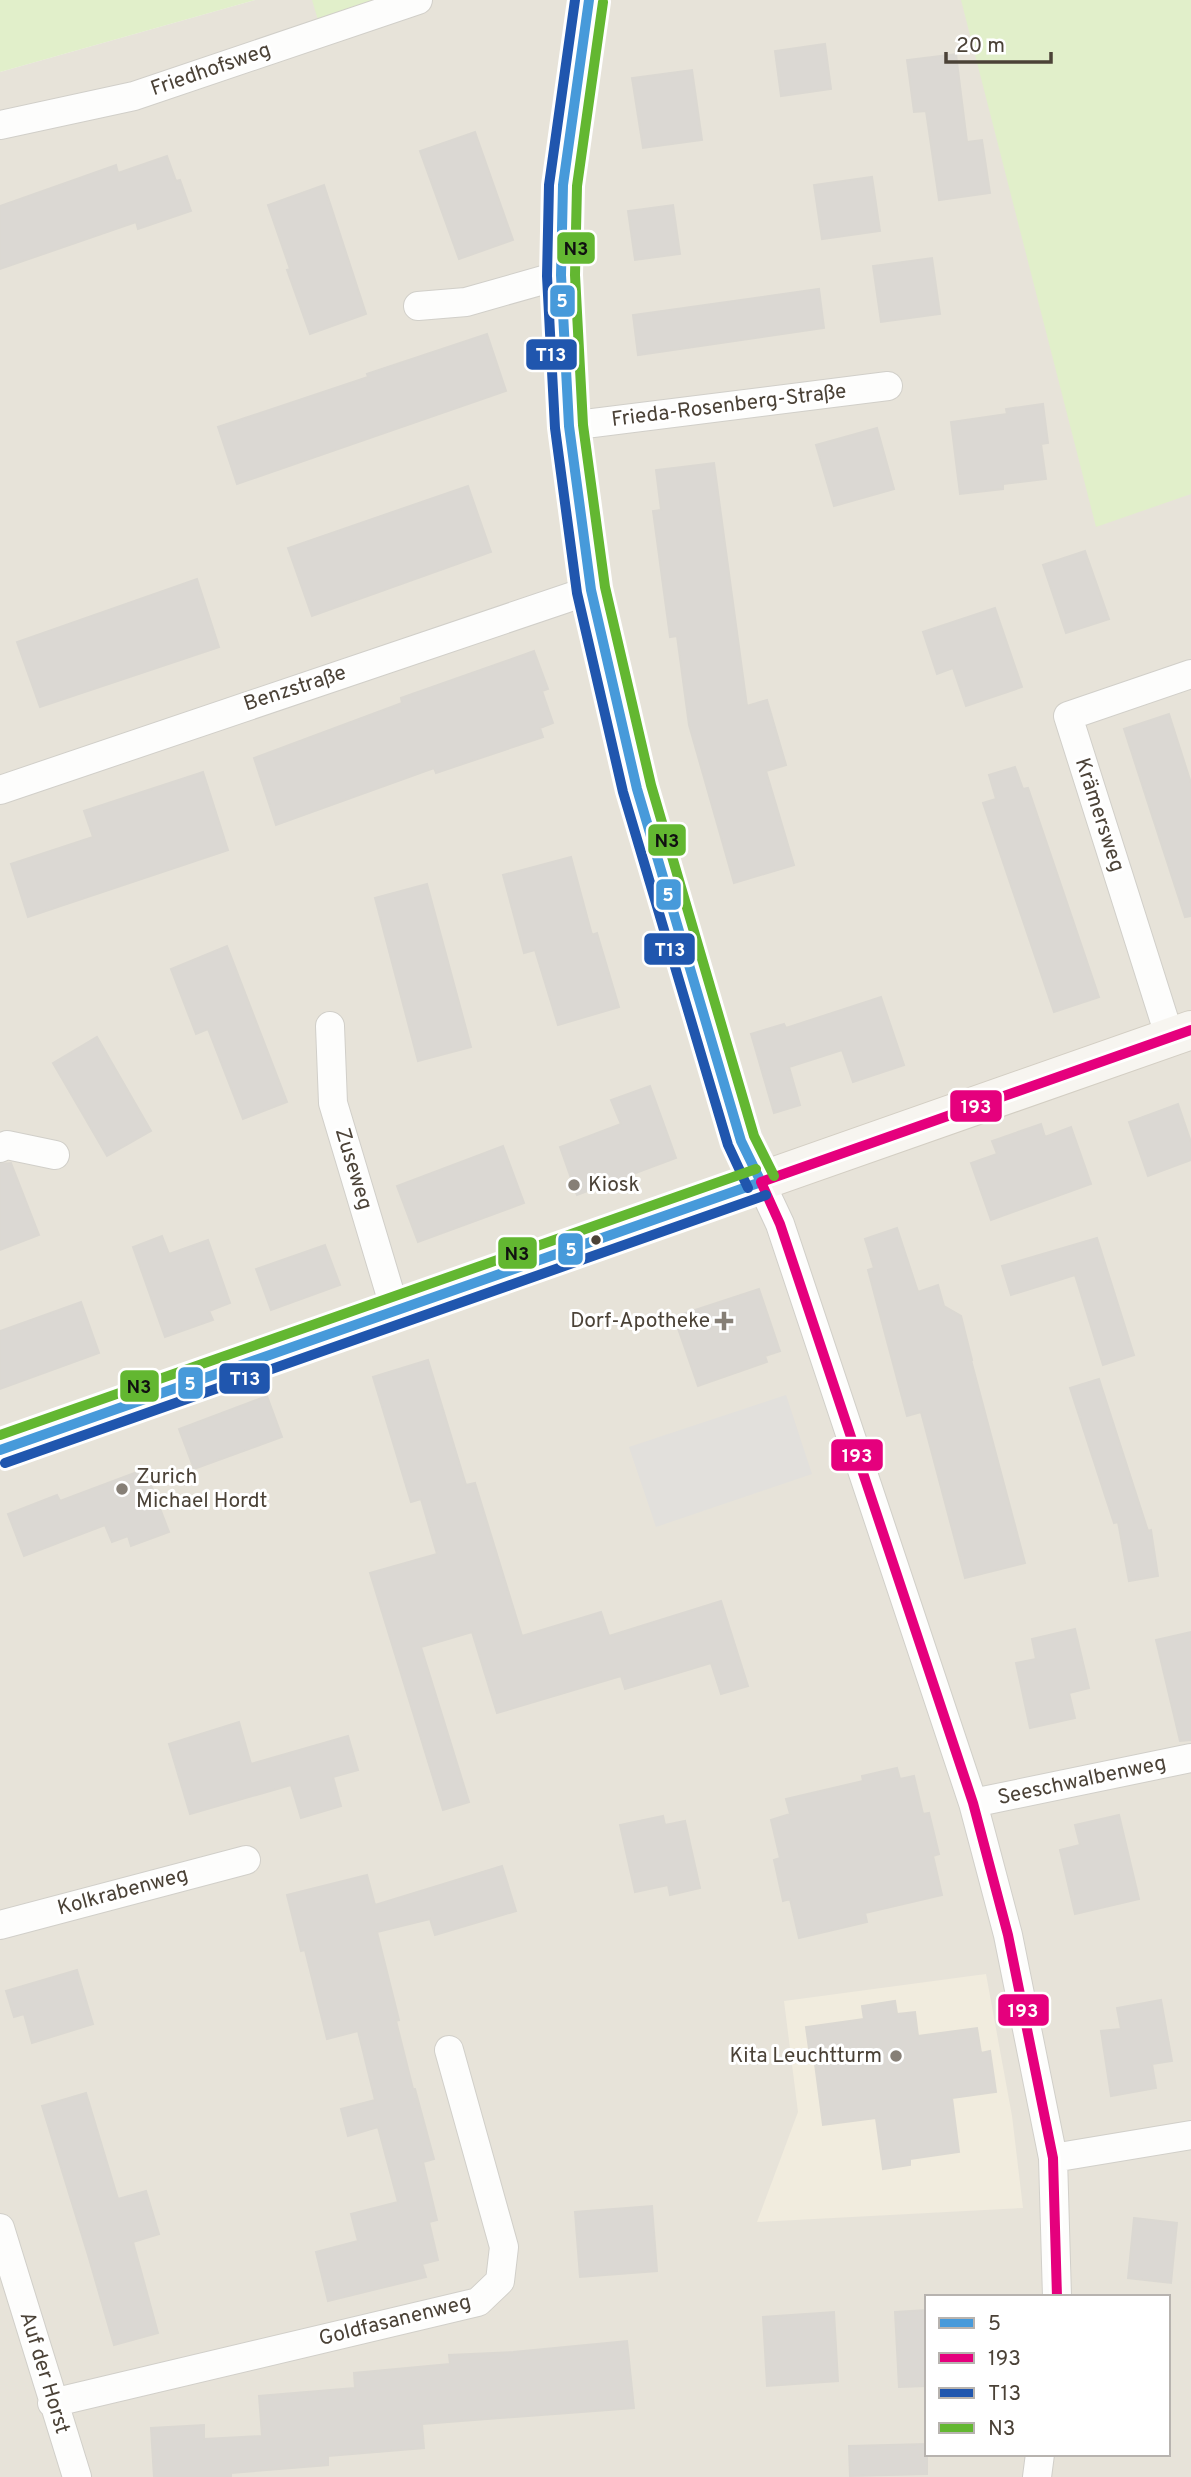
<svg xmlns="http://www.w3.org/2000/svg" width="1191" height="2477" viewBox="0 0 1191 2477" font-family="Overpass,sans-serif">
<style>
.residential{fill:#e7e3d9;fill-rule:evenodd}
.education{fill:#f1ecde}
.green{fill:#e1efca}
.parking{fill:#e2e0dc}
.building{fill:#dbd8d3;stroke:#dbd8d2;stroke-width:2}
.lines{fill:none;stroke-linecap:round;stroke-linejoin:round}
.street-casing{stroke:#d1cfc9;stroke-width:30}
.secondary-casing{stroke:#d3cec3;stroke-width:40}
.street{stroke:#fdfdfc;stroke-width:28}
.secondary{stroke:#f7f5f0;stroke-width:38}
.bus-1-casing{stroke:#fff;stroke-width:16}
.bus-2-casing{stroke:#fff;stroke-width:16}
.bus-3-casing{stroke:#fff;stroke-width:16}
.bus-4-casing{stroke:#fff;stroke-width:16}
.bus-1{stroke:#479ada;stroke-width:10}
.bus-2{stroke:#e5007d;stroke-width:10}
.bus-3{stroke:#2056ae;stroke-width:10}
.bus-4{stroke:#63b731;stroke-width:10}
.poi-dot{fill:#867f76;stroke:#fff;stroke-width:2.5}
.bus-dot{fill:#4b4237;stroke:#fff;stroke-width:2.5}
.labels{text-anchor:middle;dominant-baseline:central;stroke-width:6;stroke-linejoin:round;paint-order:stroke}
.street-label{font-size:21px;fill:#4b4237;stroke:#fff}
.poi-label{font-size:21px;fill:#4b4237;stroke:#fff;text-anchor:start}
.line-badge{stroke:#fff;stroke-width:2.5}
.badge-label{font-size:19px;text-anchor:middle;font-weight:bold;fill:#fff}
.pale-badge-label{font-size:19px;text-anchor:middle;font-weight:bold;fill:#111}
</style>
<rect width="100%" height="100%" fill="#f3f1ec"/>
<!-- residential -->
<path class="residential" d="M255,0h936v2477h-1191v-2405zM927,2297h241v157h-241z"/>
<!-- education -->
<path class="education" d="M986,1974l26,142 11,92 -266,14 41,-110 -14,-111z"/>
<!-- green -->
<path class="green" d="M0,0h255l-255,72z
M312,0h63l-57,20z
M961,0h230v494l-95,33z"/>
<!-- parking -->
<path class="parking" d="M786,1395l26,79 -156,53 -27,-80z"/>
<!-- building -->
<path class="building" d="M825,44l6,45 -50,7 -6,-45z
M956,54l11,88 15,-2 8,53 -51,7 -13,-89 -12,1 -7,-52z
M692,70l10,70 -59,8 -11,-70z
M475,132l38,108 -54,19 -39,-108z
M167,156l9,25 4,-1 11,31 -53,18 -2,-7 -136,47v-63l116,-41 2,8z
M872,177l8,54 -58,8 -8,-54z
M324,185l42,129 -56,20 -23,-64 3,-1 -22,-64z
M673,205l7,49 -45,6 -7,-49z
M932,258l8,56 -59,8 -8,-56z
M819,289l5,39 -186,27 -5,-40z
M487,334l19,57 -269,93 -19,-57 150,-50 -1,-3z
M1043,404l5,39 -7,1 5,35 -43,5v5l-43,5 -9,-72 56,-8 -1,-5z
M877,428l17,61 -60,17 -18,-61z
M714,463l33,243 20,-6 19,65 -20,6 28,94 -60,18 -45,-158 -12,-89 -7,1 -17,-126 8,-1 -5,-40z
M468,486l23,66 -179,64 -24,-68z
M1085,551l24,68 -43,14 -23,-68z
M197,579l22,68 -179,60 -23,-65z
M995,608l27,79 -56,19 -13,-38 -16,6 -14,-42z
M534,651l14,38 -6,2 11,32 -13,5 3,9 -107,36 -2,-5 -158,57 -22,-67 148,-55 -1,-5z
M1169,714l22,69v133l-6,1 -61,-188z
M1015,767l8,22 5,-1 71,209 -45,15 -71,-209 13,-4 -7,-24z
M203,772l25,78 -200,67 -17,-53 82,-27 -9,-26z
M571,857l21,78 5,-2 22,74 -61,18 -23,-75 -11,3 -21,-78z
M427,884l44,163 -53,14 -43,-163z
M227,946l60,156 -44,17 -35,-90 -12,5 -25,-65z
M881,997l23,68 -51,17 -11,-32 -53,17 11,38 -26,8 -23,-79 33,-10 2,4z
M97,1037l54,94 -44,25 -54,-93z
M650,1086l26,72 -99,37 -17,-48 61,-23 -10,-24z
M1178,1104l13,38v18l-43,16 -19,-54z
M1041,1124l4,13 26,-10 20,57 -100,36 -20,-57 26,-9 -5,-13z
M503,1146l21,57 -106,39 -21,-56z
M11,1163l28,72 -39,15v-86z
M897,1228l21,64 20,-7 6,21 17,10 11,44h-1l54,203 -60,15 -44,-166 -14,4 -39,-146 6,-2 -9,-29z
M162,1236l7,18 39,-14 22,63 -21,8 4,9 -48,17 -32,-90z
M1097,1238l37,117 -31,10 -28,-90 -64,20 -9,-29z
M325,1245l15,40 -69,25 -15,-41z
M759,1289l21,62 -15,5 2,6 -69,24 -24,-69z
M81,1302l18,51 -99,36v-58z
M428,1360l38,125 9,-2 47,153 79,-24 8,24 112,-35 27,85 -27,8 -10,-31 -86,26 -4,-13 -124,37 -25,-81 -51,15 48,155 -26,8 -73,-237 67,-19 -16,-55 -10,3 -38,-125z
M1099,1379l49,152 3,-1 7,46 -29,5 -11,-59 -4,1 -44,-135z
M267,1396l15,41 -88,32 -15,-40z
M145,1469l24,63 -38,14 -3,-10 -16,6 -7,-17 -81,31 -16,-42 49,-19 3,6z
M1075,1629l14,59 -20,5 6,25 -45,10 -14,-65 20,-4 -4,-20z
M1191,1632v108l-11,1 -24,-101z
M239,1722l12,42 97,-28 10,34 -25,7 8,29 -40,12 -10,-33 -101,29 -21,-70z
M897,1768l3,11 14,-3 9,38 6,-1 10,41 -6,2 9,39 -77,18 2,9 -68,16 -9,-39 -7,2 -9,-41 6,-2 -9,-38 19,-6 -4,-15 77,-18 -1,-5z
M1119,1815l20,84 -64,15 -15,-64 20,-5 -5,-20z
M663,1816l2,9 20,-4 15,67 -30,7 -2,-10 -33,7 -15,-67z
M502,1866l14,45 -81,24 -5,-16 -53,13 22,88 -3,1 17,68h2l19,70 -11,3 14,58 -8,2 9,38 -16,4 4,13 -98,24 -12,-49 42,-11 -7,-27 47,-12 -20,-75 -30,9 -7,-27 34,-9 -17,-69 -31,8 -22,-89 -4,1 -14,-56 80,-20 8,30z
M77,1970l16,54 -61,19 -8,-29 -10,3 -8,-26z
M1161,2000l11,61 -20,3 4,24 -45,8 -10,-65 20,-2 -4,-21z
M895,2001l2,13 18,-2 3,24 59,-8 4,25 9,-2 6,41 -44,6 7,54 -49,7v6l-27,4 -7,-51 -53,7 -9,-69h-4l-4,-29 58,-8 -2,-13z
M86,2093l32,106 28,-8 13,43 -26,8 25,91 -44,12 -26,-90 -46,-149z
M652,2206l5,65 -77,6 -5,-65z
M1134,2218l43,5 -6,60 -43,-5z
M927,2310v76l-28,1 -4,-75z
M834,2312l4,69 -71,5 -4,-69z
M627,2341l7,67 -212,16 2,24 -96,8v9l-97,8v4h-77l-3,-49 53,-3v14l58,-3 -3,-40 96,-8 -1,-15 96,-9 -1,-9 64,-3z
M927,2444v30l-77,2 -1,-30z"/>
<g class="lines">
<!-- street casing -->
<g class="street-casing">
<path id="street" d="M589,0l-26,185 -2,90 8,151 22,164 46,199 104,352 39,83 193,579 35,132 45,223 4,139
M0,125l134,-29 284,-96
M418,306l48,-4 95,-27
M569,426l319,-40
M0,790l591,-200
M330,1026l3,77 62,207
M1170,1038l-102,-322 123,-42
M0,1148l7,-3 48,10
M973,1803l218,-45
M0,1925l246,-65
M1053,2158l138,-23
M0,2228l77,249
M52,2403l426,-101 22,-21 4,-34 -55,-197
M1037,2477l3,-23"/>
</g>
<!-- secondary casing -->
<g class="secondary-casing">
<path id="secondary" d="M0,1450l288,-103 903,-317"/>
</g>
<!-- street -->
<use href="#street" class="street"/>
<!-- secondary -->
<use href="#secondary" class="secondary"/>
<!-- bus-1 casing -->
<g class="bus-1-casing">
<path id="bus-1" d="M589,0l-26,185 -2,90 8,151 22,164 46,199 104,352 20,41
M0,1450l761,-268"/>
</g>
<!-- bus-2 casing -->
<g class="bus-2-casing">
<path id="bus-2" d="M761,1182l19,42 193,579 35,132 45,223 4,139
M761,1182l430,-152"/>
</g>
<!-- bus-3 casing -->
<g class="bus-3-casing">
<path id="bus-3" d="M575,0l-26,185 -2,91 8,152 22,165 46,199 105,353 20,43
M5,1463l761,-268"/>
</g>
<!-- bus-4 casing -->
<g class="bus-4-casing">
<path id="bus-4" d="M603,2l-26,184 -2,89 8,150 22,162 46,198 103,351 20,40
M0,1435l756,-266"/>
</g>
<!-- bus-1 -->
<use href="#bus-1" class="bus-1"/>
<!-- bus-2 -->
<use href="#bus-2" class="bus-2"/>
<!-- bus-3 -->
<use href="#bus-3" class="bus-3"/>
<!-- bus-4 -->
<use href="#bus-4" class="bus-4"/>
</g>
<!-- markers -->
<g class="poi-dot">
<circle cx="574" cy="1185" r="7"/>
<path d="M720.5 1310.5h7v7h7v7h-7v7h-7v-7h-7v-7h7z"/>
<circle cx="122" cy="1489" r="7"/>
<circle cx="896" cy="2056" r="7"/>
</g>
<circle class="bus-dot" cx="596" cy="1240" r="6"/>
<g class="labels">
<!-- street labels -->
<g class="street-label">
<text transform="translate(211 70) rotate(-19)">Friedhofsweg</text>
<text transform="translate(729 406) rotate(-7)">Frieda-Rosenberg-Straße</text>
<text transform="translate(295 689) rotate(-18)">Benzstraße</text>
<text transform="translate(1099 815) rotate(72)">Krämersweg</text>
<text transform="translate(353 1169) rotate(73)">Zuseweg</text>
<text transform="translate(1082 1781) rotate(-12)">Seeschwalbenweg</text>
<text transform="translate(123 1892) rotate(-15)">Kolkrabenweg</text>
<text transform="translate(395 2321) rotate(-14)">Goldfasanenweg</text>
<text transform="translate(44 2373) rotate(73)">Auf der Horst</text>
</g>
<!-- poi labels -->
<g class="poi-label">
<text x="588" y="1185">Kiosk</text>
<text x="710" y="1321" text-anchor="end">Dorf-Apotheke</text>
<text x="136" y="1477">Zurich<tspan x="136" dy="24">Michael Hordt</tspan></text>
<text x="882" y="2056" text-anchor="end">Kita Leuchtturm</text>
</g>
</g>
<g class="line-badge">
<rect x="556" y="231" width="40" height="34" rx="7" fill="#63b731"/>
<rect x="549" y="284" width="27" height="34" rx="7" fill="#479ada"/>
<rect x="525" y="338" width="53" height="33" rx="7" fill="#2056ae"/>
<rect x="647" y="823" width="40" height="34" rx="7" fill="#63b731"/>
<rect x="655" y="878" width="27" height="33" rx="7" fill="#479ada"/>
<rect x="643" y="932" width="53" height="34" rx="7" fill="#2056ae"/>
<rect x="949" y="1089" width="54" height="34" rx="7" fill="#e5007d"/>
<rect x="557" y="1232" width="27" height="34" rx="7" fill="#479ada"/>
<rect x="497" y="1236" width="41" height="34" rx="7" fill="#63b731"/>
<rect x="218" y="1362" width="53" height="33" rx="7" fill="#2056ae"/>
<rect x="177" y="1366" width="27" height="34" rx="7" fill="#479ada"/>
<rect x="119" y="1369" width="41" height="34" rx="7" fill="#63b731"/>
<rect x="830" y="1438" width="54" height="34" rx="7" fill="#e5007d"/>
<rect x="997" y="1993" width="53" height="34" rx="7" fill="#e5007d"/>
</g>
<g class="badge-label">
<text x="562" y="307">5</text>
<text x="551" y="361">T13</text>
<text x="668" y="901">5</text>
<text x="670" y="956">T13</text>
<text x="976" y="1113">193</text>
<text x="571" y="1256">5</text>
<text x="245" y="1385">T13</text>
<text x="190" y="1390">5</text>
<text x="857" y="1462">193</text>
<text x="1023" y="2017">193</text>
</g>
<g class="pale-badge-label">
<text x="576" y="255">N3</text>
<text x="667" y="847">N3</text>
<text x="517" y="1260">N3</text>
<text x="139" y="1393">N3</text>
</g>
<!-- legend -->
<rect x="925" y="2295" width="245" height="161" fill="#ffffff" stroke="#b7b3af" stroke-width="2"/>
<rect x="939" y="2318" width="35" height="10" fill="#479ada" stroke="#b7b3af" stroke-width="2"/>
<text x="988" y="2330" font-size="21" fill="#4b4237">5</text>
<rect x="939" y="2353" width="35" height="10" fill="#e5007d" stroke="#b7b3af" stroke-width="2"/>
<text x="988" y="2365" font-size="21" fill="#4b4237">193</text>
<rect x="939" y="2388" width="35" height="10" fill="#2056ae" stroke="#b7b3af" stroke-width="2"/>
<text x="988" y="2400" font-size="21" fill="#4b4237">T13</text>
<rect x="939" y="2423" width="35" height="10" fill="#63b731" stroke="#b7b3af" stroke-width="2"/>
<text x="988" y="2435" font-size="21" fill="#4b4237">N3</text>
<!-- scale -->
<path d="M946 52v10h105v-10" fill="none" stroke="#4b4237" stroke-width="3.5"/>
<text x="956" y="52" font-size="21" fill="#4b4237" stroke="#ffffff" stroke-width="5" paint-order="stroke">20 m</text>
</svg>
